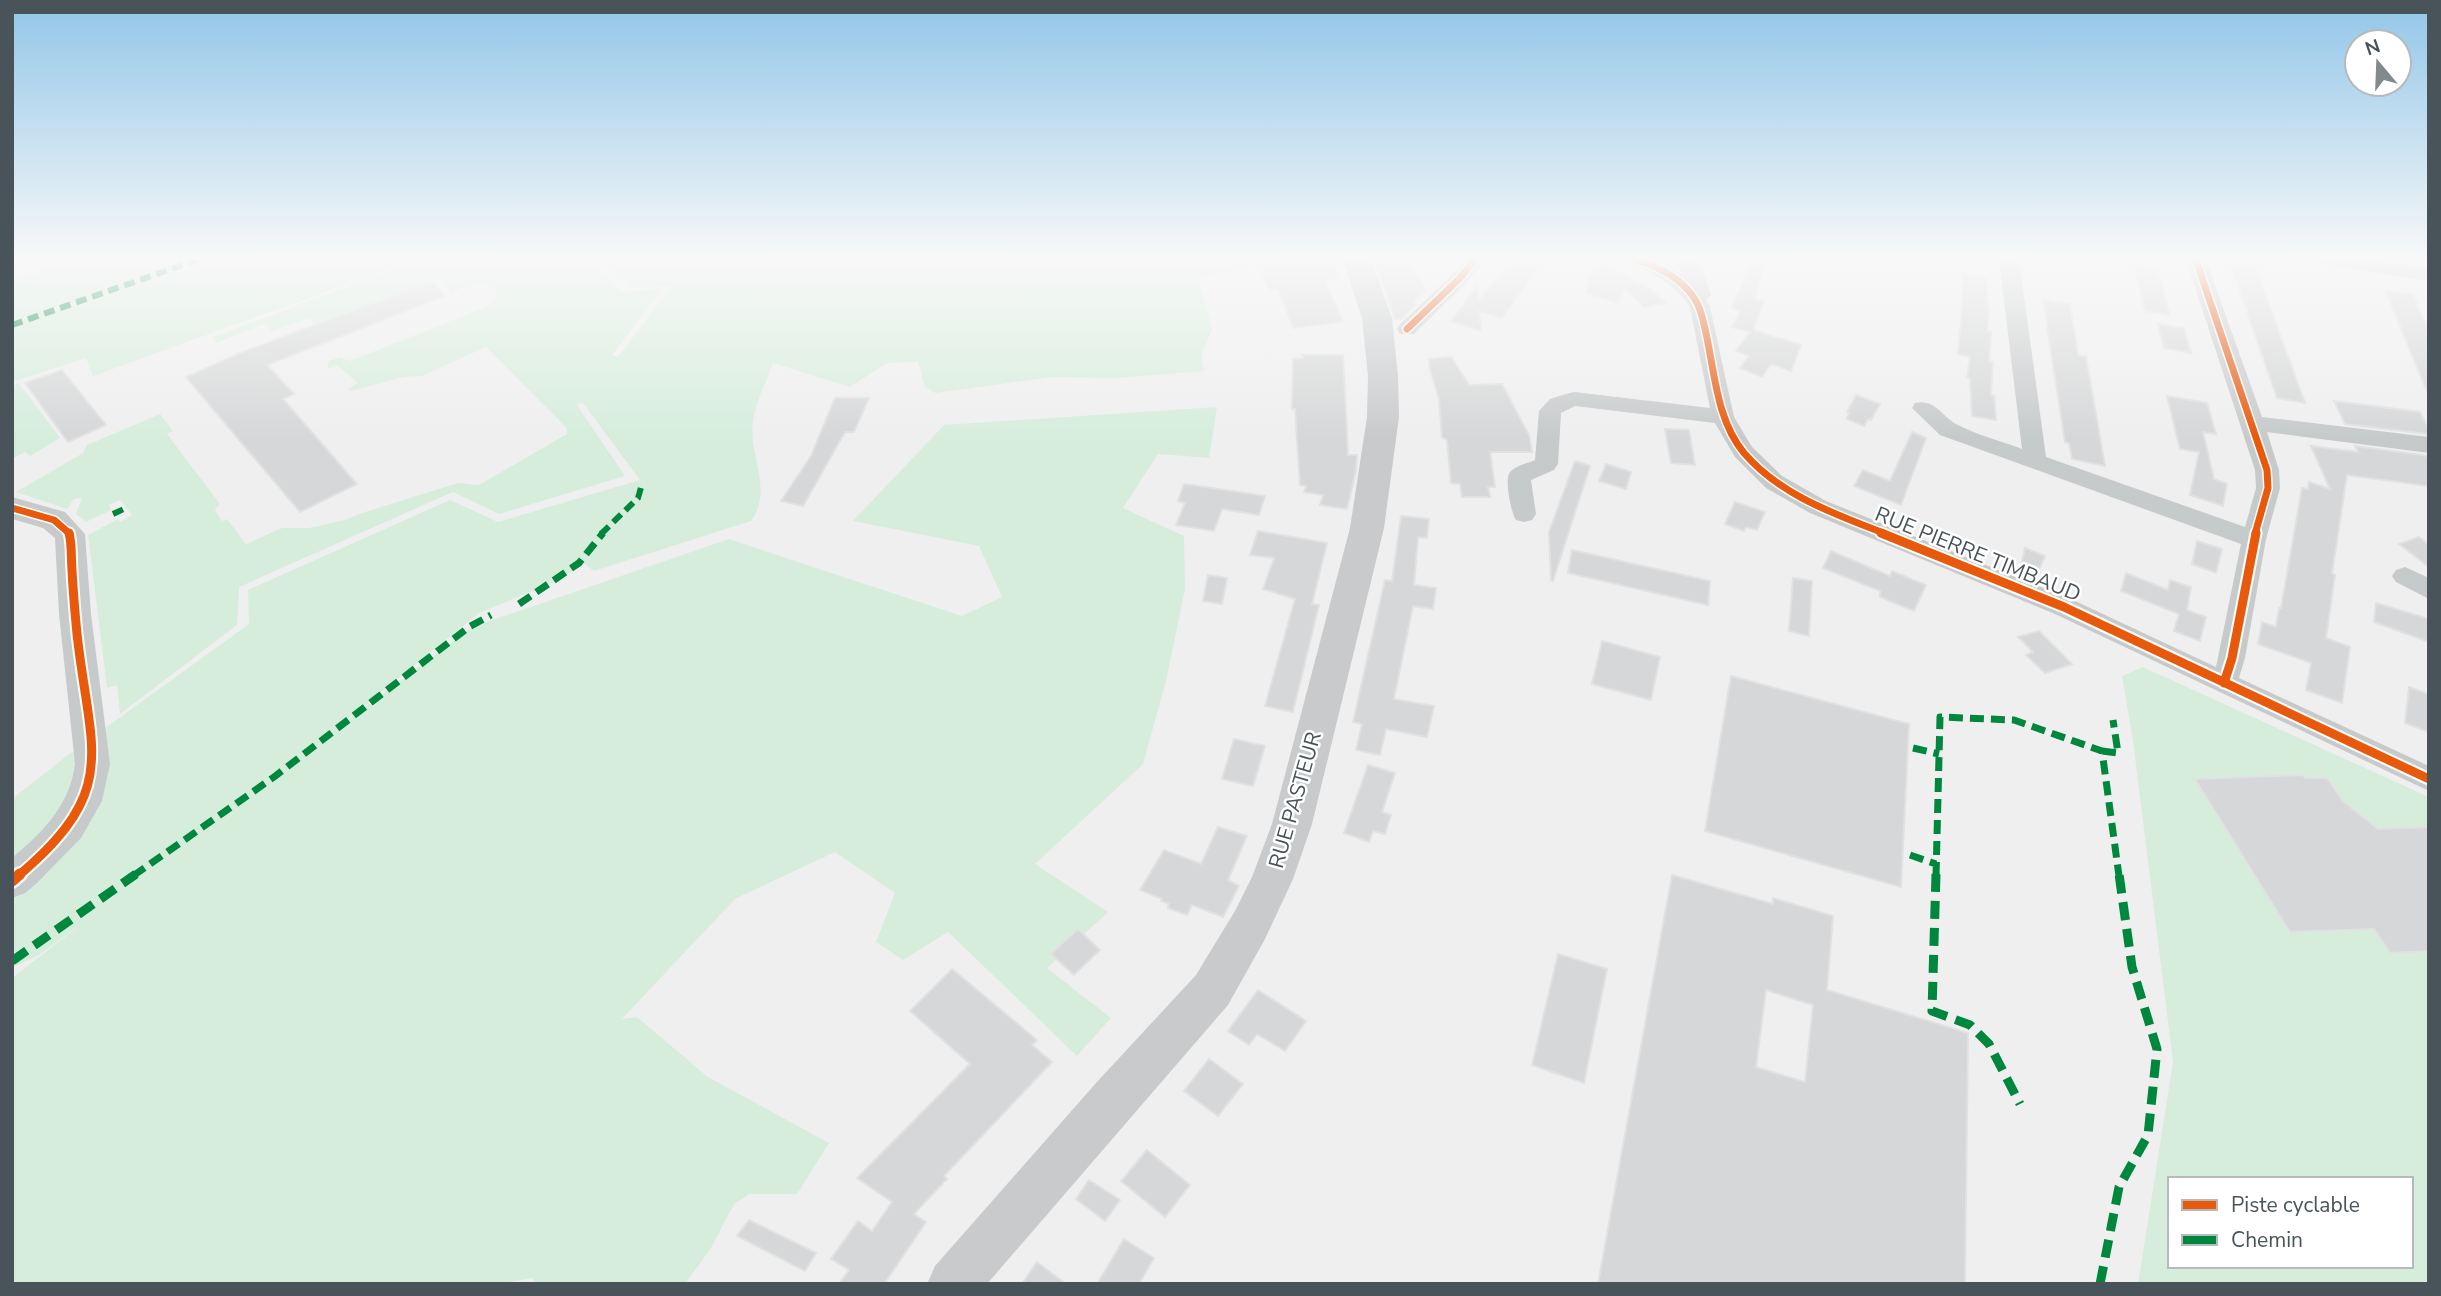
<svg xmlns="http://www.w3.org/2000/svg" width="2441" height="1296" viewBox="0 0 2441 1296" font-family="'Nunito Sans',sans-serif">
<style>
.green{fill:#d6eddc;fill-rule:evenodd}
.building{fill:#d6d7d8;stroke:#e1e1e2;stroke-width:2;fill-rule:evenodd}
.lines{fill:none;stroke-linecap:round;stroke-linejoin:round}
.minor{fill:#c7cacb;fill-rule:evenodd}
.tertiary{fill:#c7cacb;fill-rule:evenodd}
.secondary{fill:#c8cacc;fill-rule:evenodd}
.quiet-far2{stroke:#00873e;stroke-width:6;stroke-dasharray:11 6;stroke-linecap:butt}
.quiet-far1{stroke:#00873e;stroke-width:7;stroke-dasharray:14 7;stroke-linecap:butt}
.quiet{stroke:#00873e;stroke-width:9;stroke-dasharray:18 9;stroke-linecap:butt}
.cycleway-far2-casing{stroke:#fff;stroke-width:10}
.cycleway-far1-casing{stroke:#fff;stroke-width:13}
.cycleway-casing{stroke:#fff;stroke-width:16}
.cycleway-far2{stroke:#e8590c;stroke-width:7}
.cycleway-far1{stroke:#e8590c;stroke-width:9}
.cycleway{stroke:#e8590c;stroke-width:11}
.labels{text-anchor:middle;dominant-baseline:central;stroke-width:5;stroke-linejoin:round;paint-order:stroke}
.street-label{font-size:21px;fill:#48535a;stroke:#fff}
</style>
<rect width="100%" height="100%" fill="#f0efef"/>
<!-- green -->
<path class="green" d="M85,257h32l3,5 17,-5h285l-329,119 -7,-18 -74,24v-62l4,-2 -4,-8v-30z
M427,257h158l22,18 13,17 42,-3 -50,66 6,2 54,-71 -40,2 -37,-31h648l7,11 -52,10 14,51 -11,27 3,15 -87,7 -65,-1 -117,16 -10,-6 -7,-25 -31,1 -37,24 -77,-24c-6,19 -17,37 -20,57 -5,36 21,69 -2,101l-157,50 -11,-8 -24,17 -80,33 -147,119 140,-105 257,-88 233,77 40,-19 -23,-51 -126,-25 91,-96 273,-18 -8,51 -51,-4 -35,54 61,28 1,53 -19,92 -23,83 -108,100 73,48 -61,56 64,50 -34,38 -129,-124 -45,28 -27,-18 19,-49 -60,-41 -100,47 -113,120 15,-2 71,60 121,66 -32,51h-47l-16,10 -23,44 -26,36h-149l-4,-6 -33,6h-487v-306l72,-56 -45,33 -27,13v-169l56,-44 181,-131 -1,-34 202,-90 48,22 142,-42 -57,-77 -6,2 48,71 -126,38 -46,-22 -214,95 -2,38 -117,89 -3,-29 -10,3 -19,-153 30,-16 2,3 12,-7 -12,-15 -11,5 2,5 -25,12 -10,-8 6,-16 -8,1 -7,10 -51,-17 67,-39 4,-8 73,-31 13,17 -6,3 53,70 -5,6 7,11 5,-2 19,25 36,-16h27l36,-8 17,-7 96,-30 21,2 88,-51 -1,-7 -80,-80 -64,29 -19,1 -52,14 -3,-2 10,-6 -21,-18 -10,4 2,-8 10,-4 11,4 136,-54 9,-8 2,-7c-13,-16 -32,-6 -46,2l-12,-16 -125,47 -4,-7 -39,14 -5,-9 -50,20 -3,-6z
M19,383l41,55 -30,18 -5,-4 -13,7v-73z
M2143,667l286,130v487h-291l35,-222 -40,-321 -11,-65zM2170,1179h241v87h-241z"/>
<!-- building -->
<path class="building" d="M1252,257h77l10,20 -14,3 18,42 -50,6 -15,-40 -8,2z
M1374,257h14l20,6 18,28 -13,10 3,4 -14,14h-7z
M1521,257l20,6 -39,55 -23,-7 2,20 -30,-10 26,-35 1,15 28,-32 5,1z
M1755,257h11l-11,42 9,2 -11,29 48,15 -10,26 -20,-7 -9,13 -22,-9 9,-12 -13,-5 14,-19 -18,-5 8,-16 -9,-3z
M2230,263l25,3 50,137 -28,-5z
M1605,265l46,24 14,14 -21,4 -19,-19 -7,15 -31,-10 2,-17z
M2134,265l23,3 13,47 -25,-4z
M1962,274l24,4 3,35 -2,19h4l-2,29 4,1 -2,33 3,1 2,24 -24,-4 -2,-38 -3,-1 3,-20 -12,-3 4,-43z
M432,281l13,15 -178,69 27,29 -11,5 74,85 -57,28 -114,-135 54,-24z
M2385,290l28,5 13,30 3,6v65z
M2043,300l27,4 8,51 8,2 19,109 -33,-7 -3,-16 -4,-1z
M2158,324l26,4 7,25 -27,-5z
M1302,355h41l5,100h9l-1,16 -9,38 -27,-4 3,-10 -19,-3 2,-6 -6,-1 -5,-76h-3l1,-50 11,-1z
M1451,357l18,28 33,-1 27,51 3,17h-42l5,35h-7l2,10h-28l-2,-13 -9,-1 -4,-43 -5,-3 -3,-38 -10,-33v-7z
M62,370l44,55 -38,17 -43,-59z
M1856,395l24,9 -9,16 -3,-1 -4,7 -17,-7 2,-6 -2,-1z
M2167,396l40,7 9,31 -13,-2 11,47 13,5 -4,22 -33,-11 9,-43 -19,-3z
M835,398h34l-15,34h-9l-42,74 -22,-5 30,-45z
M2334,401l86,11 9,17v5l-84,-10z
M1665,429l24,1 6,35 -24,-2z
M1912,432l14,6 -25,67 -47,-19 9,-16 27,11z
M2311,446l47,6 -3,-6 74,10v30l-82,-11 -15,98 3,2 -9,63 24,9 -8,56 -36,-13 5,-27 -53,-19 4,-22 14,5 3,-19h2l21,-120 6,1 1,-7 21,7z
M1575,461l15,5 -37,115 -2,-1 -2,-48z
M1606,464l25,8 -5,17 -27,-8z
M1184,484l55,8 26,4 -6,19 -37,-6 -8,22 -38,-6 9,-22 -7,-2z
M1735,502l30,10 -8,18 -11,-3 -2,4 -19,-7z
M1401,516l28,3 -2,19 -9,-1 -4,48 22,3 -3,21 -20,-3 -19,93 40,7 -7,31 -41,-8 -6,26 -24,-5 6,-26 -9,-2 32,-142 7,1z
M1258,531l69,12 -15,61 7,1 -26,107 -28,-6 30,-107 -32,-10 11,-31 -24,-3z
M2419,537l10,8v22l-30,-23z
M2197,541l25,8 -6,24 -24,-9z
M2025,548l20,8 -7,16 -17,-7z
M1572,550l138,31 -2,24 -140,-32z
M1831,551l59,25 2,-5 34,14 -12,26 -34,-14v-6l-57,-23z
M2126,573l42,17 2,-10 21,7 -4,23 19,7 -6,24 -26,-10 5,-17 -58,-23z
M1208,575l19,3 -5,26 -19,-3z
M1793,578l19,3 -3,55 -20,-5z
M2376,603l53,16v23l-55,-20z
M2039,631l33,33 -27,9 -19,-18 7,-3 -15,-15z
M1602,641l58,16 -9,43 -59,-16z
M1731,676l178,48 -8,163 -196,-56z
M2409,687l20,7v38l-24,-9z
M1234,739l31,7 -12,40 -31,-7z
M1368,765l27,8 -13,39 9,3 -6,19 -12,-3 -4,11 -25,-9z
M2303,775l2,3h22l16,23 35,28 51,-2v124l-39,2 -16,-24 -84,3 -95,-153z
M1218,827l29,9 -19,44 11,6 -16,31 -31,-12 -5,10 -19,-7 1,-4 -8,-3 1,-2 -22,-9 24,-40 37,14z
M1672,875l101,29v-6l60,18 -6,74 141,43 -3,251h-367zM1766,990l47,15 -8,77 -49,-15z
M1078,929l22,21 -26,25 -23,-21z
M1558,954l49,15 -23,114 -52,-18z
M952,969l85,71 -5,5 20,17 -108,114 3,3 -33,35 12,8 -42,62h-45l10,-14 -18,-11 27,-38 14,10 20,-29 -35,-24 113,-114 -60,-53z
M1258,990l48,31 -21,30 -28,-17 -8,11 -21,-14z
M1209,1059l34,25 -25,32 -34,-25z
M1147,1150l43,35 -25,32 -44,-36z
M1089,1180l31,20 -15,21 -29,-22z
M749,1220l67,33 -11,18 -68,-35z
M1124,1239l30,19 -15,26h-42z
M1037,1262l29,22h-44z"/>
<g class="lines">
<!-- minor -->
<path class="minor" d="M1467,257h20l-21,26 -52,51h-14l-3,-5 3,-5 52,-49z
M1618,257h28l38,18 -11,-18h20l11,18 7,20 -5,5 4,7 24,110 18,30 30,29 44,25 247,99 143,67 25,-123 -301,-109 -28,-27 3,-5c20,-5 27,14 43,22 19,10 43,16 64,24l-22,-182 -5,-10h20l5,10 26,190 199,70 11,-39 -1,-18 -70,-213h20l57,160 167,20v16l-162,-21 12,38 1,18 -14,51 -21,119 -6,20 190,88v25l-374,-177 -245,-101 -44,-25 -31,-31 -20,-34 -140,-17 -14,7 -3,51 -4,6 -23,10 5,34 -4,6 -8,2 -8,-2c-5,-7 -11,-39 -7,-46 3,-7 19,-11 26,-14l4,-49 11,-12 16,-5 8,-2 136,16 -20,-101c-16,-26 -41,-36 -69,-46z
M2309,257h44l76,12v12l-110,-18 -7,-2z
M2405,567l24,11v21l-33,-17 -4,-6 4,-6z"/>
<!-- tertiary -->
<path class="tertiary" d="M12,497l53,15 20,22 6,80 19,150 -8,37 -21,37 -44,45 -12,10 -13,5v-40c31,-26 58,-53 63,-94l-16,-150 -4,-76 -12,-10 -31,-9z"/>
<!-- secondary -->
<path class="secondary" d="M1342,257h28l22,61 6,58 1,41 -15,111 -72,296 -19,55 -28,60 -37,66 -241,279h-60l8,-18 161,-183 100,-108 39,-64 17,-34 20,-53 78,-296 17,-111 1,-41 -6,-58z"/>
<!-- quiet-far2 -->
<path class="quiet-far2" d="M12,325l193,-68
M113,514l13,-6
M601,534l37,-36 4,-14"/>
<!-- quiet-far1 -->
<path class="quiet-far1" d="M519,604l60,-41 24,-30
M1913,748l26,6
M2102,751l16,2 -5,-33
M1910,855l26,9
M133,876l141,-99 195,-150 22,-12
M1936,876l4,-159 74,3 88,31 17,125"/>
<!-- quiet -->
<path class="quiet" d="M1936,874l-4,137 38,14 19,19 31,60
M12,961l124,-87
M2100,1284l19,-97 29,-52 9,-86 -25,-82 -13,-93"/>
<!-- cycleway-far2 casing -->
<g class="cycleway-far2-casing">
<path id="cycleway-far2" d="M1628,257c22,7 44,15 60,33 13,14 15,30 19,48 8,39 11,84 37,115 37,43 91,61 142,81
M2195,257l72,213 1,18 -13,46
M1407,329l52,-50 18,-22
M12,508l42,12 16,14"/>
</g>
<!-- cycleway-far1 casing -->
<g class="cycleway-far1-casing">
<path id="cycleway-far1" d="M1881,533l183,74 365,172
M2224,683l8,-25 24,-125
M18,876c103,-87 72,-124 59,-242 -2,-21 -4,-43 -5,-64 -1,-12 0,-27 -3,-37"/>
</g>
<!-- cycleway casing -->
<g class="cycleway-casing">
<path id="cycleway" d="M12,881l8,-7"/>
</g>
<!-- cycleway-far2 -->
<use href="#cycleway-far2" class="cycleway-far2"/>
<!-- cycleway-far1 -->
<use href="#cycleway-far1" class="cycleway-far1"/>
<!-- cycleway -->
<use href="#cycleway" class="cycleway"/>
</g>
<!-- sky -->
<linearGradient id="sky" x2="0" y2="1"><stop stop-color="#91c6e8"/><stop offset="0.59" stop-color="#f8f8f8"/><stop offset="1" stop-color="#f8f8f8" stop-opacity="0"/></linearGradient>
<rect width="2441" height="438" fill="url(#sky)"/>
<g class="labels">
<!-- street labels -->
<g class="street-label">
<text transform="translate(1978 554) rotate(22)">RUE PIERRE TIMBAUD</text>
<text transform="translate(1295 800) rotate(-74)">RUE PASTEUR</text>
</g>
</g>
<!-- border -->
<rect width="2441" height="1296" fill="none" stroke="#48535a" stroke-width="28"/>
<!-- legend -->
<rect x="2168" y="1177" width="245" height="91" fill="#ffffff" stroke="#b6babd" stroke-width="2"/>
<rect x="2182" y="1200" width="35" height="10" fill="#e8590c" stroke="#b6babd" stroke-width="2"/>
<text x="2231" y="1212" font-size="21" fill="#48535a">Piste cyclable</text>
<rect x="2182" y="1235" width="35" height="10" fill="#00873e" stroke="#b6babd" stroke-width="2"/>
<text x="2231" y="1247" font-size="21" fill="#48535a">Chemin</text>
<!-- north arrow -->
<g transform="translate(2378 63) rotate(341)"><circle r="33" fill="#ffffff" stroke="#b6babd" stroke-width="2"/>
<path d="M0-5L12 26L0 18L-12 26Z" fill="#838a8e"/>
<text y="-10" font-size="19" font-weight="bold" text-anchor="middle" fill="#48535a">N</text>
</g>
</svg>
